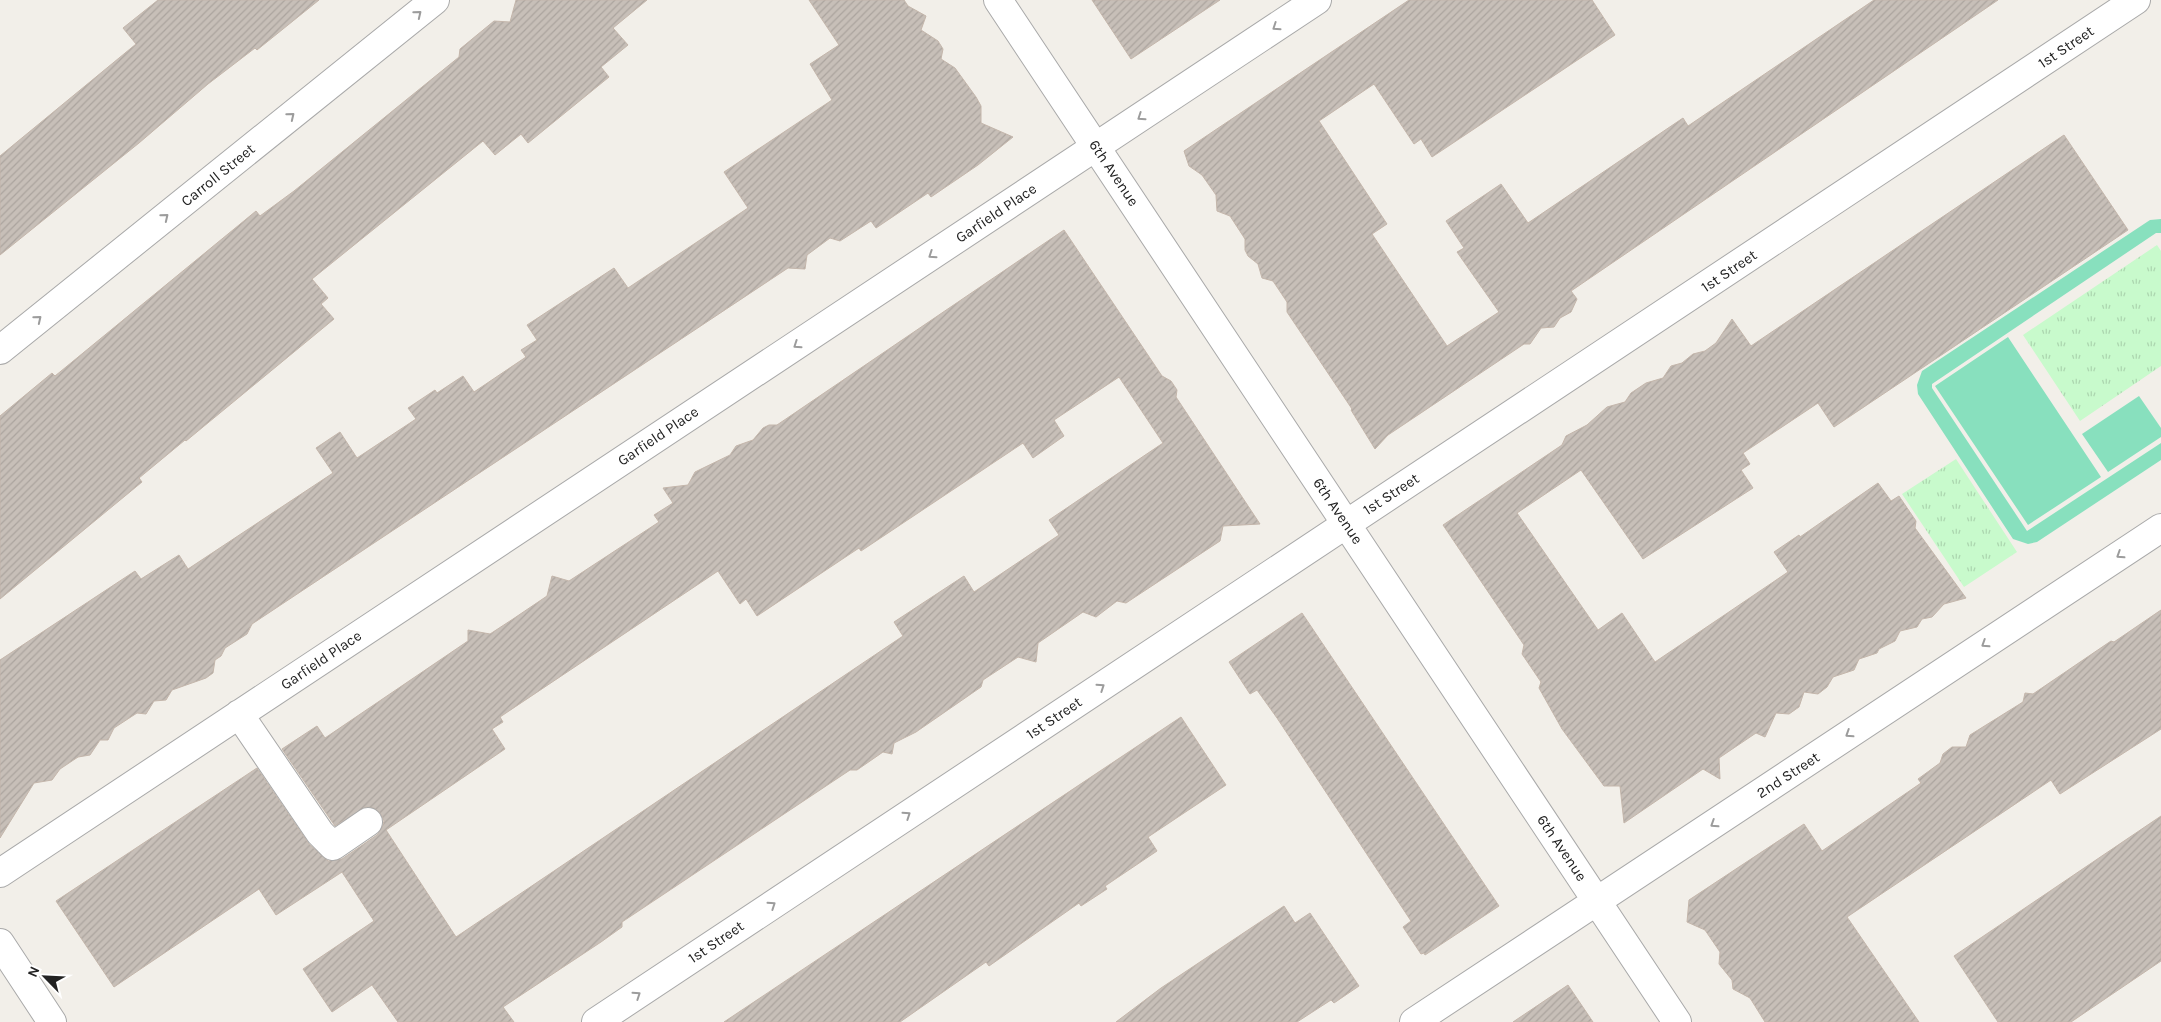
<svg xmlns="http://www.w3.org/2000/svg" width="2161" height="1022" viewBox="0 0 2161 1022" font-family="Karla,sans-serif">
<style>
.park{fill:url(#park-tufts)}
.pitch{fill:#88e0be}
.building{fill:url(#building-hatch);stroke:#c4b6ab;fill-rule:evenodd}
.lines{fill:none;stroke-linecap:round;stroke-linejoin:round}
.minor-casing{stroke:#a9a9a9;stroke-width:30}
.minor{stroke:#fff;stroke-width:28}
.oneway{stroke:#9c9c9c}
.labels{text-anchor:middle;dominant-baseline:central;stroke-width:4;stroke-linejoin:round;paint-order:stroke}
.street-label{font-size:15px;fill:#222;stroke:#fff}
</style>
<defs>
<pattern id="park-tufts" width="24" height="20" patternUnits="userSpaceOnUse" patternTransform="scale(1.25)"><rect width="24" height="20" fill="#c8facc"/><path d="M3 7l-1-3M5 7V3M7 7l1-3M15 17l-1-3M17 17v-4M19 17l1-3" fill="none" stroke="#acd6af"/></pattern>
<pattern id="building-hatch" width="6" height="6" patternUnits="userSpaceOnUse" patternTransform="scale(1.25)"><rect width="6" height="6" fill="#c7bfb8"/><path d="M-1 1l2-2M0 6l6-6M5 7l2-2" fill="none" stroke="#aba49e"/></pattern>
</defs>
<rect width="100%" height="100%" fill="#f2efe9"/>
<!-- park -->
<path class="park" d="M2157,245l4,6v115l-81,55 -57,-86z
M1956,459l61,93 -53,35 -62,-93z"/>
<!-- pitch -->
<path class="pitch" d="M2161,219v14h-5l-224,151v4l95,143 134,-88v17l-124,82 -9,2 -15,-5 -95,-145 -1,-9 5,-14 228,-151z
M2008,337l93,140 -73,48 -93,-139z
M2139,396l22,32v9l-53,35 -26,-38z"/>
<!-- building -->
<path class="building" d="M158,0h161l-62,50 -2,-2 -47,36 -69,59 -139,112v-99l136,-112 -13,-16z
M516,0h131l-34,28 15,17 -27,22 8,10 -81,66 -7,-9 -26,21 -12,-14 -171,138 16,19 -7,6 13,15 -148,122 -1,-1 -46,38 3,4 -142,117v-183l52,-43 3,3 201,-165 4,5 34,-25 165,-134 1,-8 34,-28 16,1z
M809,0h95l4,6 18,10 -5,14 17,11 5,8 -2,10 14,9 21,29 5,9v17l32,14 -35,28 -47,32 -3,-4 -52,35 -5,-7 -31,20 -10,-3 -23,17 -2,14 -17,-1 -536,356 -5,10 -22,14 -4,8 -6,4 -2,13 -7,5 -34,12 -6,10 -12,1 -8,13 -9,-1 -23,15 -6,12h-8l-10,15 -12,2 -18,12 -8,11 -18,3 -34,55v-178l135,-89 6,8 38,-24 9,14 145,-96 -17,-25 24,-16 17,26 59,-39 -8,-11 27,-18 2,3 26,-17 11,16 52,-35 -5,-7 16,-10 -10,-15 87,-57 14,20 120,-80 -24,-36 108,-72 -22,-36 29,-19z
M1092,0h128l-89,59z
M1409,0h183l23,35 -183,122 -11,-18 -7,5 -40,-60 -55,37 68,103 -15,10 75,112 52,-34 -42,-60 7,-4 -18,-27 55,-37 27,39 155,-105 5,8 186,-126h124l-427,291 6,8 -6,13 -11,6 -6,9 -13,1 -11,16h-6l-136,91 -13,14 -24,-39 1,-1 -65,-97v-10l-14,-21 -11,-3 -4,-14 -10,-8 -3,-6v-11l-15,-23 -13,-5 -1,-16 -14,-20 -13,-9 -5,-15z
M2064,135l64,95 -294,197 -16,-24 -75,50 7,11 -9,6 12,18 -110,71 -62,-89 -64,43 81,117 24,-17 33,49 133,-90 -14,-20 25,-17 1,2 78,-54 13,18 8,-5 17,25 -1,7 51,70 -22,6 -12,13 -10,2 -5,8 -17,4 -5,10 -16,8 -2,4 -18,6 -5,11 -21,7 -6,10 -9,7 -14,-2 -5,15 -10,7 -13,-1 -11,24 -9,-4 -37,25 1,21 -17,-10 -79,54 -4,-37h-16l-42,-57 -23,-41 2,-6 -19,-28 2,-9 -81,-120 119,-80 4,-9 21,-11 20,-18 18,-5 6,-9 15,-10 17,-5 8,-12 11,-3 11,-9 12,-3 11,-8 16,-24 19,27z
M1064,230l98,146 9,5 6,9 -1,7 84,127 -37,2 -3,15 -94,62 -9,-2 -21,16 -13,-5 -45,31 -2,19 -18,-5 -35,23 -2,7 -65,45 -22,11 -2,11 -9,-2 -26,18h-7l-228,152v5l-21,15 -98,65 11,15h-116l-26,-37 -40,27 -29,-43 71,-48 -32,-49 -66,43 -17,-26 -145,98 -58,-86 201,-133 52,76 19,17 14,-2 35,-24 5,-7 2,-7 -3,-7 -7,-6 -8,-1 -31,19 -53,-77 35,-23 8,12 143,-97v-11l22,4 23,-15 34,-23 5,-20 17,5 90,-59 -5,-7 19,-12 -10,-15 25,-3 7,-13 35,-17 6,-9 17,-6 10,-12 6,-3h8zM1119,377l44,66 -114,77 10,15 -85,57 -10,-16 -70,46 9,14 -447,301 -70,-107 119,-81 -13,-20 11,-7 -3,-5 218,-146 22,33 6,-5 11,17 102,-68 2,3 162,-108 10,15 31,-22 -10,-16z
M2161,610v119l-101,65 -9,-14 -204,137 72,105h-154l-15,-24 -17,-9 -1,-9 -13,-16 1,-12 -15,-22 -18,-8 2,-22 115,-76 18,27 99,-68 -3,-4 22,-16 3,-9 9,-7h14l4,-12 53,-33 2,-9 8,1 78,-53 3,1z
M1302,613l197,293 -74,49 -1,-2 -3,1 -18,-27 8,-6 -134,-203 -20,-28 -7,4 -21,-32z
M1181,717l45,68 -78,52 9,14 -52,35 2,3 -26,17 -2,-3 -90,63 -3,-4 -86,60h-176z
M2161,816v145l-90,61h-73l-44,-66z
M1284,906l11,17 15,-10 49,73 -25,17 -3,-3 -34,22h-181l45,-34z
M1568,985l25,37h-80z"/>
<g class="lines">
<!-- minor casing -->
<g class="minor-casing">
<path id="minor" d="M998,0l679,1022
M0,350l435,-350
M239,714l81,119 13,13 35,-24
M0,873l1317,-873
M0,943l52,79
M596,1022l1540,-1022
M1414,1022l747,-494"/>
</g>
<!-- minor -->
<use href="#minor" class="minor"/>
</g>
<!-- one-way arrows -->
<defs><path id="oneway-chevron" d="M-2-3.5L2.5 0L-2 3.5" fill="none" stroke-width="1.6" stroke-linecap="round" stroke-linejoin="round" transform="scale(1.25)"/></defs>
<g class="oneway">
<use href="#oneway-chevron" transform="translate(418 14) rotate(-39)"/>
<use href="#oneway-chevron" transform="translate(1276 27) rotate(146)"/>
<use href="#oneway-chevron" transform="translate(291 116) rotate(-39)"/>
<use href="#oneway-chevron" transform="translate(1141 117) rotate(146)"/>
<use href="#oneway-chevron" transform="translate(165 217) rotate(-39)"/>
<use href="#oneway-chevron" transform="translate(932 255) rotate(146)"/>
<use href="#oneway-chevron" transform="translate(38 319) rotate(-39)"/>
<use href="#oneway-chevron" transform="translate(797 345) rotate(146)"/>
<use href="#oneway-chevron" transform="translate(2120 555) rotate(147)"/>
<use href="#oneway-chevron" transform="translate(1985 644) rotate(147)"/>
<use href="#oneway-chevron" transform="translate(1101 687) rotate(-34)"/>
<use href="#oneway-chevron" transform="translate(1849 734) rotate(147)"/>
<use href="#oneway-chevron" transform="translate(907 815) rotate(-34)"/>
<use href="#oneway-chevron" transform="translate(1714 824) rotate(147)"/>
<use href="#oneway-chevron" transform="translate(772 905) rotate(-34)"/>
<use href="#oneway-chevron" transform="translate(637 995) rotate(-34)"/>
</g>
<g class="labels">
<!-- street labels -->
<g class="street-label">
<text transform="translate(2066 47) rotate(-34)">1st Street</text>
<text transform="translate(1114 173) rotate(56)">6th Avenue</text>
<text transform="translate(218 175) rotate(-39)">Carroll Street</text>
<text transform="translate(996 213) rotate(-34)">Garfield Place</text>
<text transform="translate(1729 271) rotate(-34)">1st Street</text>
<text transform="translate(658 436) rotate(-34)">Garfield Place</text>
<text transform="translate(1391 494) rotate(-33)">1st Street</text>
<text transform="translate(1338 511) rotate(56)">6th Avenue</text>
<text transform="translate(321 660) rotate(-34)">Garfield Place</text>
<text transform="translate(1054 718) rotate(-34)">1st Street</text>
<text transform="translate(1788 775) rotate(-33)">2nd Street</text>
<text transform="translate(1562 848) rotate(56)">6th Avenue</text>
<text transform="translate(716 942) rotate(-34)">1st Street</text>
</g>
</g>
<!-- north arrow -->
<g transform="translate(45 977) rotate(294)" stroke="#ffffff" stroke-width="4" paint-order="stroke">
<path d="M0-4L9 19L0 12L-9 19Z" fill="#222222"/>
<text y="-8" font-size="14" font-weight="bold" text-anchor="middle" fill="#222222">N</text>
</g>
</svg>
